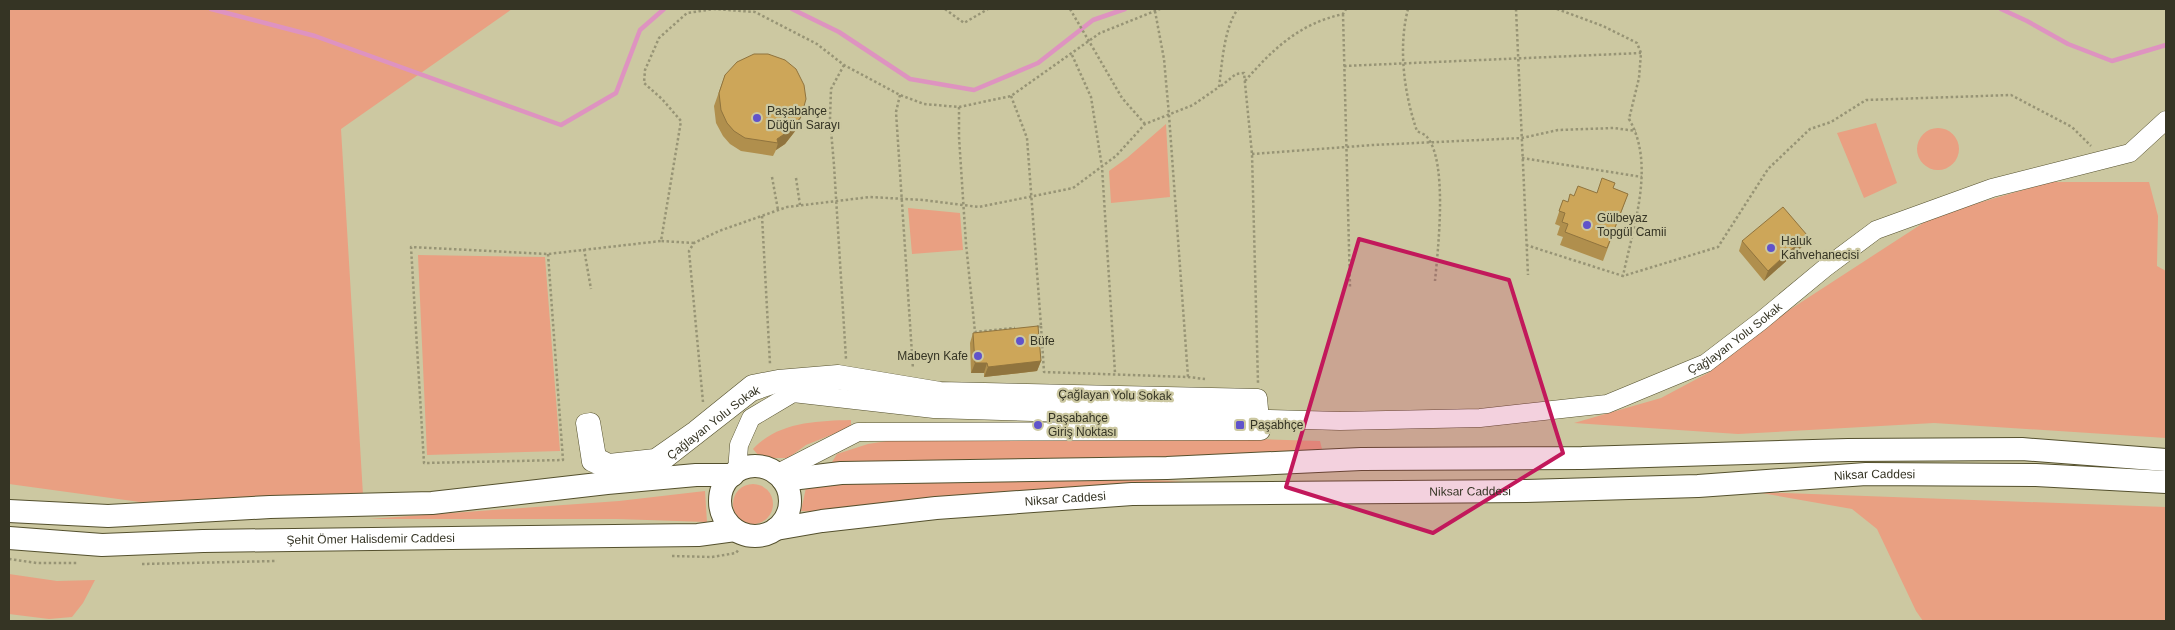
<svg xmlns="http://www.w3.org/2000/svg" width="2175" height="630" viewBox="0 0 2175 630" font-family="Helvetica,sans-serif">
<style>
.green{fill:#e9a082}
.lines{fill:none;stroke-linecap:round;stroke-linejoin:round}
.stream{stroke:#de93c0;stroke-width:4.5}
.minor-casing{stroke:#54502d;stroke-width:19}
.major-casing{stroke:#54502d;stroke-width:24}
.path{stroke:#979475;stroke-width:2.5;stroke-dasharray:2.5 2.5;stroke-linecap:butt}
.minor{stroke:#fff;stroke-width:18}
.major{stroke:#fff;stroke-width:22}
.path-bridge{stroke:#979475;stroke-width:2.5;stroke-dasharray:2.5 2.5;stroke-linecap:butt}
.wall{fill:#b08f4d}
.shaded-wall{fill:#90743e}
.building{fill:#cda659;stroke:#90743e}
.marked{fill:#c2185b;fill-opacity:0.2;stroke:#c2185b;stroke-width:4;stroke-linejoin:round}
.poi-dot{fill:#6053cb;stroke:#ccc8a1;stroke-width:2}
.labels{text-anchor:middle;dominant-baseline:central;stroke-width:4.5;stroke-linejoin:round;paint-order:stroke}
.poi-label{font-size:12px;fill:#353424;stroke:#ccc8a1;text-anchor:start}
.street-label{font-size:12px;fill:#353424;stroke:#ccc8a1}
</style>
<rect width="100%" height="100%" fill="#ccc8a1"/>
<!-- green -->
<path class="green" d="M9,9h503l-171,120 22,366 -223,7 -131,-18z
M1876,123l21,60 -33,15 -27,-65z
M1166,124l4,73 -59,6 -2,-32 18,-13z
M1917 149a21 21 0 1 1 42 0a21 21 0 1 1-42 0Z
M2050,182h99l9,34 -1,50 9,5v167l-232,-15 -196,11 -164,-11 87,-25 47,-25 61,-50 165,-107z
M908,208l52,5 3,37 -51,4z
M418,255l127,2 15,194 -133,4z
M851,420v7l-45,18 -18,13h-22l-7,-2 -6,-7c25,-27 63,-28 98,-29z
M1225,438l95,3 2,8 -76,8 -344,8 -70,-3 5,-8 31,-10 32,-5z
M1115,479l69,2 -111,7 -253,24 -19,-1 6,-28z
M733 504a20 20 0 1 1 40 0a20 20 0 1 1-40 0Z
M705,491l2,31 -90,-3h-248l250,-18z
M1756,492l410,15v114h-243l-7,-10 -39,-82 -25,-20z
M9,574l48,7 38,-1 -12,23 -11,14 -23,2 -40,-5z"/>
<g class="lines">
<!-- stream -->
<path class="stream" d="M211,9l104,27 246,89 55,-32 24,-63 24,-21
M792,9l47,23 71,47 64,11 64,-27 55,-43 32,-11
M2001,9l26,12 41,23 44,17 54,-16"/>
<!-- minor casing -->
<g class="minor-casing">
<g id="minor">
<path id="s1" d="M737,472l2,-27 12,-27 42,-25 141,16 406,12 140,-3 127,-14 99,-41 55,-42 64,-53 51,-38 116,-42 138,-35 36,-33"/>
<path id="s2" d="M776,474l82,-42 403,-1 -3,-33 -318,-7 -102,-17 -60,5 -26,5 -57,46 -40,28 -46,5 -12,-6 -6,-35 -6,1 6,39 17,8 53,-7 91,-71 29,-10 55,-2 106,15 313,9 -1,14"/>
</g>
</g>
<!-- major casing -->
<g class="major-casing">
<g id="major">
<circle cx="755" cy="501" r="35"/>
<path d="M783,480l58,-7 326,-5 194,-9 221,-1 266,-8 174,-1 144,11"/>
<path d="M9,511l99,5 162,-9 162,-4 175,-20 89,-8h37"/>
<path id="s3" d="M776,529l46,-8 114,-13 196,-14 394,-3 172,-5 168,-12 170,1 130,7"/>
<path id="s4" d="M9,538l93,7 101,-4 495,-6 37,-5"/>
</g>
</g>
<!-- path -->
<path class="path" d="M945,9l19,14 24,-14
M1408,9c-10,38 -4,85 9,122 3,2 8,3 10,6 21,25 11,112 8,144
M1516,9l12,266
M1557,9l46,17 34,17 4,10 -2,25 -10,41c27,46 4,108 -6,157
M1155,11l9,48 5,56 19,262
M1343,14l7,273
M1093,48l29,50 23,26
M1072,55l19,42 11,70 13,206
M844,65l-13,24 -1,30 4,46 12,194
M1344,66l297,-13
M1245,81c29,-33 54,-57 98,-67l3,-5
M1221,86l15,-12 8,-1 8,81 6,229
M900,95l-4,17 17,257
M1011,96l16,42 14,188 -6,1
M959,107v30l7,107 9,88 40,-4
M1252,154l121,-9 149,-7 36,-8 56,-2 22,3
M1522,158l120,19
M772,177l6,33
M796,178l4,27
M762,216l8,148
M694,243l-33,-2 20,-120 -19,-22 -18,-16 1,-13 14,-32 28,-25 27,-4 41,3 62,32 27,21 56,30 24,9 35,3 52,-11 89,-63 60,-24
M1526,245l97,31 95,-29 50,-78 42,-40 21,-7 35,-22 145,-5 61,32 19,19
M584,249l7,40
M548,254l15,206 -139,3 -13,-216 137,7 113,-13
M1041,326l3,46 144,5 17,2
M703,402l-14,-151 5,-8 25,-12 68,-24 83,-10 53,3 56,7 94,-19 43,-32 29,-32 48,-19 26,-18c3,-23 5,-60 19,-78
M672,556l40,1 24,-4 3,-4
M9,559l28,4h40
M142,564l135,-3"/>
<!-- minor -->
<use href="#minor" class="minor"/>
<!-- major -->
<use href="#major" class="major"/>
<!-- path-bridge -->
<path class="path-bridge" d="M1070,9l23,39"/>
</g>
<!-- wall -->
<path class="wall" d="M725,75l71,55 -11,14 -9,6 -3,6 -32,-5 -11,-7 -7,-8 -7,-13 -2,-17z
M1613,188l15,6 -25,67 -43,-16 3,-8 -6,-2 3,-9 -5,-2 8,-24 5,2 6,-6 23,-3z
M1742,241l62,4 -40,36 -25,-30z
M973,333l68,28 -4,10 -53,6v-4h-13l-1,-30z"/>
<!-- shaded-wall -->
<path class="shaded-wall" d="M801,117l-5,13 -11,14 -9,6 2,-7 -1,-4z
M1807,235l-3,10 -40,36 4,-10z
M1041,361l-4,10 -53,6 4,-10z
M975,363h12l-3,10h-13z"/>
<!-- building -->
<path class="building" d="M754,54h14l17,6 11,9 8,16 2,14 -5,18 -12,14 -12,8 1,4 -33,-5 -11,-7 -7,-8 -6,-13 -2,-17 6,-18 12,-13z
M1602,178l13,5 -2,5 15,6 -21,54 -42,-16 3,-8 -6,-2 3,-9 -6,-2 4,-11 5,2 2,-8 4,2 4,-10 19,7z
M1783,207l24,28 -39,36 -26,-30z
M1038,326l3,35 -53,6 -1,-4h-12l-2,-30z"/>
<!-- marked area -->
<path class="marked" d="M1359,239l150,41 54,173 -130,80 -147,-46z"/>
<!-- markers -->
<g class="poi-dot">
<circle cx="757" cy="118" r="5"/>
<circle cx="1587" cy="225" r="5"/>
<circle cx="1771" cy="248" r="5"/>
<circle cx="1020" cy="341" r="5"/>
<circle cx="978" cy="356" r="5"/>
<circle cx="1038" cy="425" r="5"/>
<rect x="1235" y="420" width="10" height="10" rx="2.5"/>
</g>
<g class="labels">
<!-- poi labels -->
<g class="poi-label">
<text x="767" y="111">Paşabahçe<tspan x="767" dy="14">Düğün Sarayı</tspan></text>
<text x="1597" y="218">Gülbeyaz<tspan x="1597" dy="14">Topgül Camii</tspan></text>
<text x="1781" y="241">Haluk<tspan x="1781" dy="14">Kahvehanecisi</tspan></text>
<text x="1030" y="341">Büfe</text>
<text x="968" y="356" text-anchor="end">Mabeyn Kafe</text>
<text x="1048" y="418">Paşabahçe<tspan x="1048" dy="14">Giriş Noktası</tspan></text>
<text x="1250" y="425">Paşabhçe</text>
</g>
<!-- street labels -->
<g class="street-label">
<text stroke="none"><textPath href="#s1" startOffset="1066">Çağlayan Yolu Sokak</textPath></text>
<text transform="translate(1115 395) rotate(1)">Çağlayan Yolu Sokak</text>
<text stroke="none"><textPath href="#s2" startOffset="1438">Çağlayan Yolu Sokak</textPath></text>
<text stroke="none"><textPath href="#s3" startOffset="1101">Niksar Caddesi</textPath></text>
<text stroke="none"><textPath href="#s3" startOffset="696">Niksar Caddesi</textPath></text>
<text stroke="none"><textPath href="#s3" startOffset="291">Niksar Caddesi</textPath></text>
<text stroke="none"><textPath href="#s4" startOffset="362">Şehit Ömer Halisdemir Caddesi</textPath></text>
</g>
</g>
<!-- border -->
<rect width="2175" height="630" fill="none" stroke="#353424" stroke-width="20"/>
</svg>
